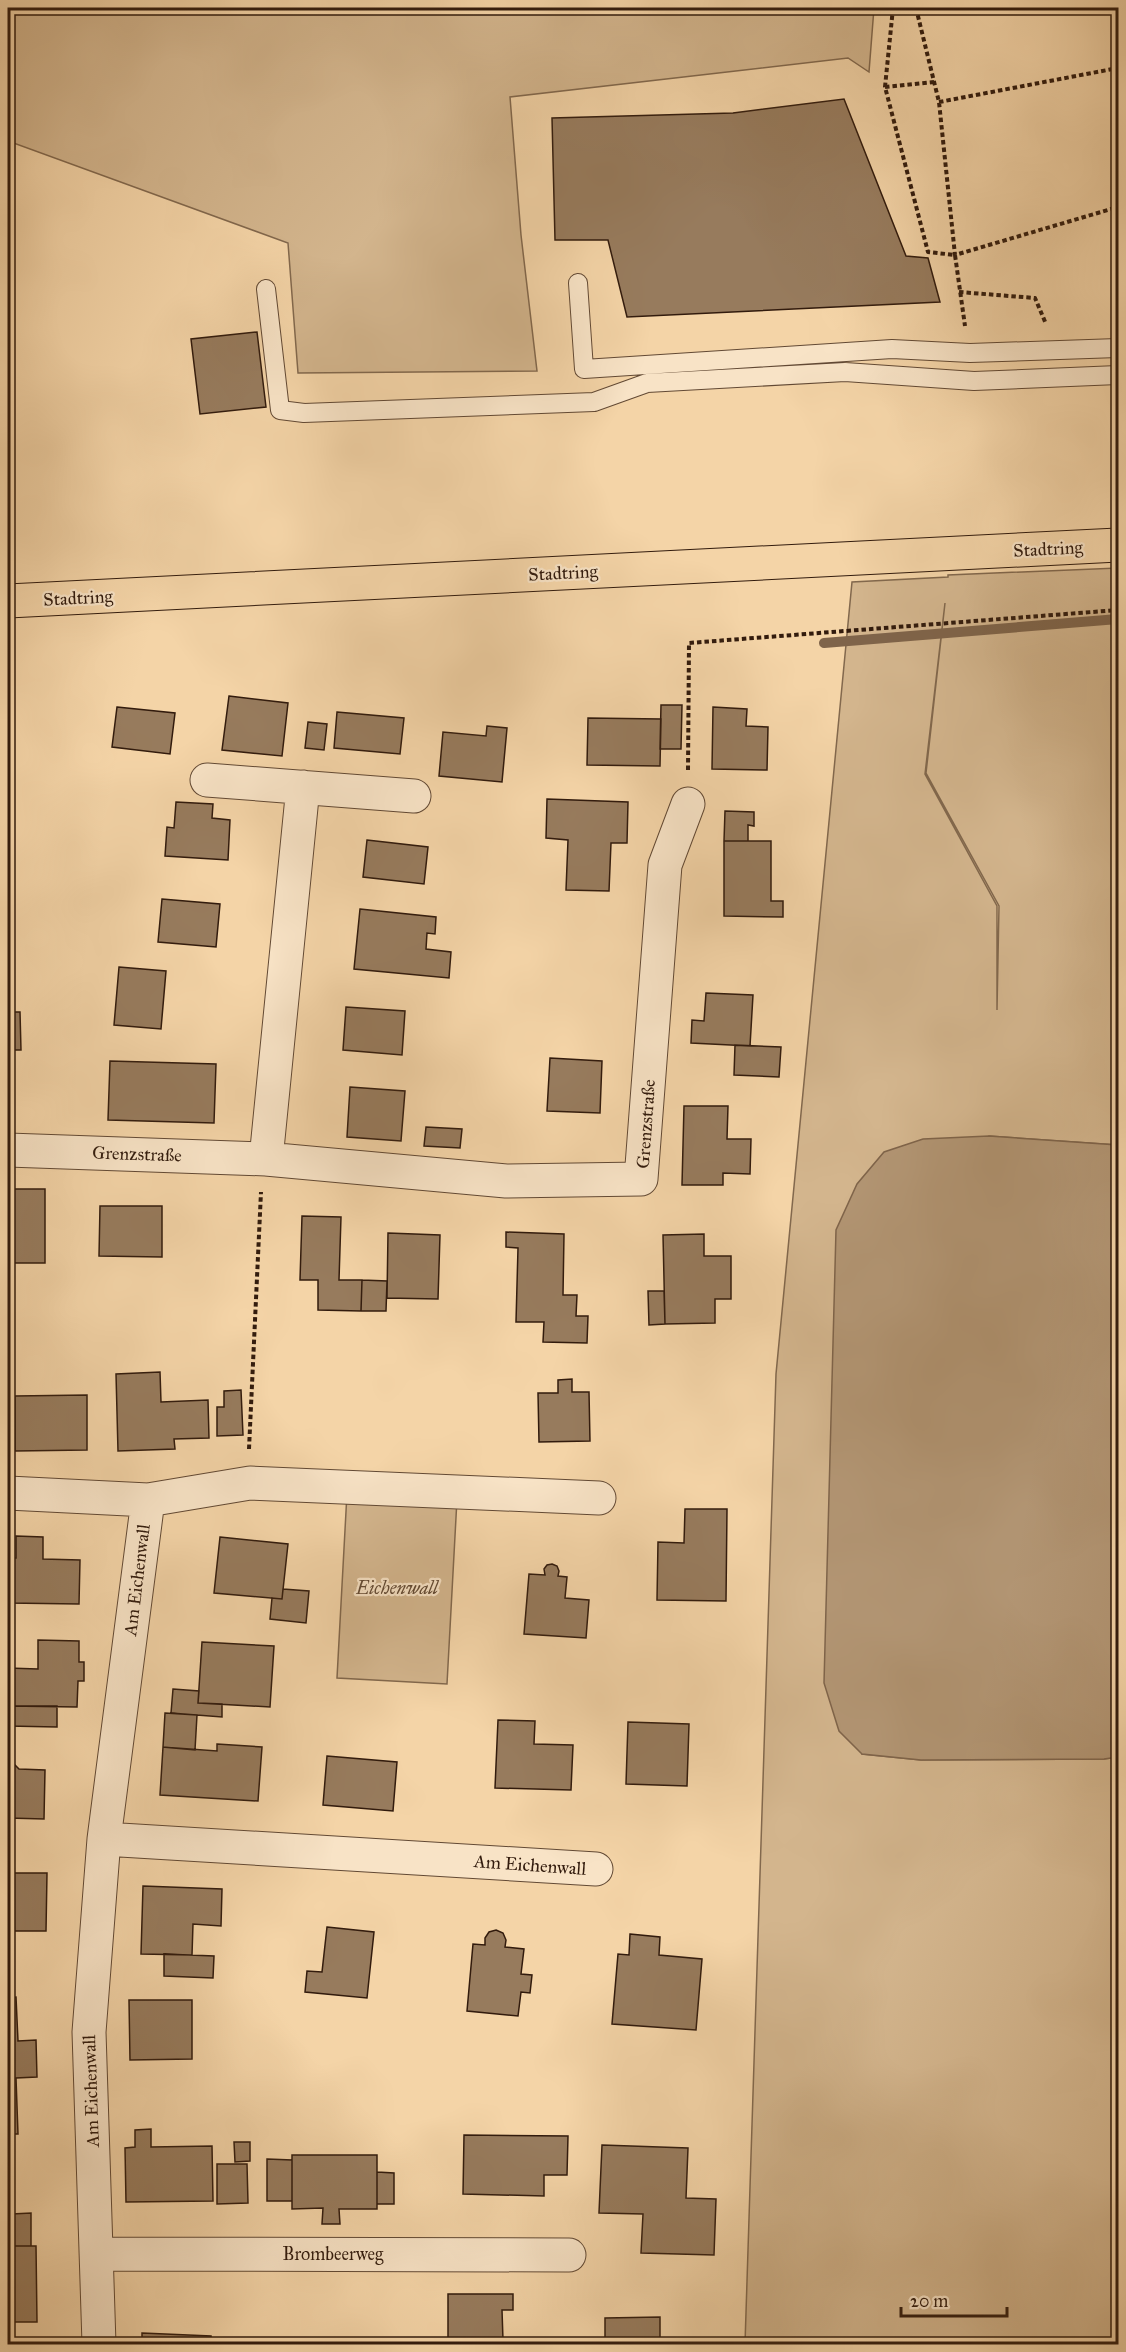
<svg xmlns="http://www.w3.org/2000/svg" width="1126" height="2352" viewBox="0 0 1126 2352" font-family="'IM FELL Great Primer',serif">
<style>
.green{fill:#d3b58d;stroke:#82684d;stroke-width:1.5;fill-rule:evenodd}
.water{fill:#b29573;stroke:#7f644a;stroke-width:1.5}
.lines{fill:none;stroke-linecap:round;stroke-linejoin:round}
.stream{stroke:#7f644a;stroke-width:10}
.building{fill:#977b5d;stroke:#321b0d;stroke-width:1.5}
.service-casing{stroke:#624934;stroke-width:20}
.minor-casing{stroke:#624934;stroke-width:35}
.trunk-casing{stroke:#321b0d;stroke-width:35}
.path{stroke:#321b0d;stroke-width:4;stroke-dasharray:4.5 3;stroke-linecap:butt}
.service{stroke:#f8e3c6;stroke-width:18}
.minor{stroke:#f8e3c6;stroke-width:33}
.trunk{stroke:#f4d4a7;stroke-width:33}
.labels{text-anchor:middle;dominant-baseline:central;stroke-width:4.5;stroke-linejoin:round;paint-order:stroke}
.street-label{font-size:18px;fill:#321b0d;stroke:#f8e3c6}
.park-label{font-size:18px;font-style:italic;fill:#624933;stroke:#f8e3c6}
</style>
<rect width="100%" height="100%" fill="#f4d4a7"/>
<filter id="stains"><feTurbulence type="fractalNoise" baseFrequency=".00333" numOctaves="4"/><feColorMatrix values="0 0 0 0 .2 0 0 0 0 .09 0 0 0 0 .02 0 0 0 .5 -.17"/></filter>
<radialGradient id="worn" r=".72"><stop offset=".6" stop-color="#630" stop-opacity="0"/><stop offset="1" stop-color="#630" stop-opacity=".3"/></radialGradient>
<!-- green -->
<path class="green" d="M8,8h866l-5,64 -21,-14 -338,39 11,138 16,136 -239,2 -10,-130 -280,-102z
M1118,568v577l-129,-9 -127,618 59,6 183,-1 14,-2v587h-373l31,-970 76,-792 96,-5v-2zM945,603l-19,170 73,133 -2,104v-104l-72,-132z
M347,1493l110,6 -10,185 -110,-6z"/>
<!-- water -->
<path class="water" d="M989,1136l129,9v612l-14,2 -183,1 -59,-6 -23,-23 -15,-48 12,-453 21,-46 27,-32 39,-13z"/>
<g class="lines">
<!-- stream -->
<path class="stream" d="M824,643l294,-24"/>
</g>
<!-- building -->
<path class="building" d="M844,99l62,157 22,2 12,44 -313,15 -19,-77h-53l-3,-122 181,-5z
M257,332l9,75 -66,7 -9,-75z
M229,696l59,7 -6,53 -60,-6z
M661,705h21l-1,44h-21z
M117,707l58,6 -5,41 -58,-7z
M713,707l34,2 -1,17 22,1 -1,43 -55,-1z
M337,712l67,6 -4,36 -66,-6z
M588,718l73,1 -1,47 -73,-1z
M308,722l19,2 -3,26 -19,-2z
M487,726l20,2 -5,54 -63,-6 4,-44 43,4z
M547,799l81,3 -1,41h-16l-2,48 -43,-1 2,-50 -22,-2z
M176,802l37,2 -1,14 18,2 -2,40 -63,-4 2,-29 7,1z
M725,811l29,1v14l-6,-1v16h-24z
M367,840l61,7 -4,37 -61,-7z
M724,841h47v60h12v16l-59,-1z
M162,899l58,5 -4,43 -58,-5z
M360,909l76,8 -1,17 -8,-1 -1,16 25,3 -2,26 -95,-9z
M119,967l47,4 -5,58 -47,-4z
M706,993l47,2 -3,51 -59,-3 1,-23 12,1z
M8,999h6v13h6l1,38h-13z
M346,1007l59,4 -3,44 -59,-5z
M735,1045l46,2 -2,30 -45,-2z
M550,1058l52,3 -2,52 -53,-2z
M110,1061l106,3 -2,59 -106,-3z
M350,1087l55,4 -4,50 -54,-4z
M684,1106h44l-1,33h24l-1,35 -27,-1v12h-41z
M426,1127l36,2 -2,19 -36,-2z
M8,1189h37v74h-37z
M100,1206h62v51l-63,-1z
M302,1216l39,1 -2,63h23l-1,31 -43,-1v-30h-18z
M506,1232l58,2 -1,61h14l-1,21h12l-1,27 -44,-1 1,-20h-28l2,-74 -12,-1z
M388,1233l52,2 -2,64 -51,-1z
M704,1234v22h27v43h-16v24l-50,1 -2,-89z
M362,1280l25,1 -1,30h-25z
M648,1291h16l1,33 -16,1z
M160,1372l1,30 47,-2 1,38 -35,1 1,10 -57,2 -2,-77z
M572,1379v13h17l1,49 -51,1 -1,-49h20v-13z
M241,1390l2,45 -26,1v-29h7v-16z
M87,1395v55l-72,1v-55z
M685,1509h42l-1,92 -69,-1 1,-58 26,1z
M16,1536l27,1v22l37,1 -1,44 -71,-1v-45h8z
M220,1537l68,7 -6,55 -68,-6z
M552,1564l5,2 2,5 -1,5 9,1 -2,21 24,2 -3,38 -62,-4 5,-60 16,1 -1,-6 3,-4z
M283,1589l26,2 -3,32 -36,-4 2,-21 10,1z
M38,1640l41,1v21h5v19h-6l-1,26 -69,-1v-38l30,1z
M202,1642l72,4 -4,61 -72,-4z
M173,1689l26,2 -1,12 24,1v13l-51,-4z
M8,1706h49v21l-49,-1z
M165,1713l32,2 -2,35 -32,-3z
M498,1720l37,1 -1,23 39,1 -2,45 -76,-2z
M628,1722l61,2 -2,62 -61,-2z
M217,1744l45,3 -4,54 -98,-6 3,-48 54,4z
M327,1756l70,6 -4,49 -70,-6z
M8,1762l5,1 6,6 26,1 -1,49 -36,-1z
M8,1873h39l-1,58h-37v13z
M143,1886l79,3 -1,37 -28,-2 -1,31 -51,-1z
M327,1927l47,5 -7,66 -62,-6 2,-21 15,1z
M496,1930l7,3 3,7 -1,7 19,2 -3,25 11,1 -2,18 -9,-1 -3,24 -51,-5 6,-67 12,1v-7l4,-6z
M630,1934l30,3 -1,18 43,4 -6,71 -84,-6 6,-70 11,1z
M164,1954l50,2 -1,22 -49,-2z
M16,1997l2,44 18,-1 1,37 -21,1 2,56h-10v-136z
M129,2000h63v59l-62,1z
M151,2129v18l61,-1 1,55 -87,1 -1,-54 10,-1v-17z
M464,2135l104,1 -1,39h-23v21l-81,-2z
M234,2142h16v19l-15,1z
M602,2145l86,3 -2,50 30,1 -2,56 -73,-2 2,-39 -44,-1z
M292,2155h85v54h-38l1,15h-18l1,-16 -31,1z
M267,2159l25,1v41h-25z
M217,2164h30l1,39 -31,1z
M8,2171h4l1,50h-5z
M377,2172l17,1v31h-17z
M31,2213v33h-23v-25h5l-1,-7z
M8,2246h28l1,76h-29z
M448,2294h65v16h-11l1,30h33v4h-88z
M660,2317v27h-55v-26z
M142,2333l69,3v8h-69z"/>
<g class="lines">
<!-- service casing -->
<g class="service-casing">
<path id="service" d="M578,283l6,86 308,-20 78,4 148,-5
M266,289l14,121 24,3 290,-11 53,-19 198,-11 129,9 144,-6"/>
</g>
<!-- minor casing -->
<g class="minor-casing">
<path id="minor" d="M207,780l207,16
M8,1150l258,9 240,22 135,-2 24,-314 23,-61
M266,1159l37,-372
M8,1493l140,7
M104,1839l492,30
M97,2254l472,1
M99,2344l-10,-312 15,-193 44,-339 102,-17 349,15"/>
</g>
<!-- trunk casing -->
<g class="trunk-casing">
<path id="trunk" d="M8,601l1110,-56"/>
</g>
<!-- path -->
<path class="path" d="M893,8l-8,79 43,165 27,3 10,71
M916,8l23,94 16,153 163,-48
M885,87l49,-5
M939,102l179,-34
M959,292l76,6 11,26
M688,770l1,-127 429,-33
M249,1449l12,-257"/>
<!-- service -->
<use href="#service" class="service"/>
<!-- minor -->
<use href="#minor" class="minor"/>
<!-- trunk -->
<use href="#trunk" class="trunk"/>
</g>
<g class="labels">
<!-- street labels -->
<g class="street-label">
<text transform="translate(1048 549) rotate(-3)">Stadtring</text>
<text transform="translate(563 573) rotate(-3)">Stadtring</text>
<text transform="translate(78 598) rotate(-3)">Stadtring</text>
<text transform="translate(646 1124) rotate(-86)">Grenzstraße</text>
<text transform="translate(137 1154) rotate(2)">Grenzstraße</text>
<text transform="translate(137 1580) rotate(-83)">Am Eichenwall</text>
<text transform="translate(530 1865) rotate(4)">Am Eichenwall</text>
<text transform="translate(91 2091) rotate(-92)">Am Eichenwall</text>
<text x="333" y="2254">Brombeerweg</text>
</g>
<!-- park labels -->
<g class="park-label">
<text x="397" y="1588">Eichenwall</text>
</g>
</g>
<!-- margin -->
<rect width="1126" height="2352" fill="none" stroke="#f4d4a7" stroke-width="30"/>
<rect x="9" y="9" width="1108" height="2334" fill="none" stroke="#321b0d" stroke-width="3"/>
<rect x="15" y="15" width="1096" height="2322" fill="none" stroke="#321b0d" stroke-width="1.5"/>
<!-- scale -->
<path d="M901 2307v9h106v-9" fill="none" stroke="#321b0d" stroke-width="3"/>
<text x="910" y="2307" font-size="18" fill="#321b0d" stroke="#f8e3c6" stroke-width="4.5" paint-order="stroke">20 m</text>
<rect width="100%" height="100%" filter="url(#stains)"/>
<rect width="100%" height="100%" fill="url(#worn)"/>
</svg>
